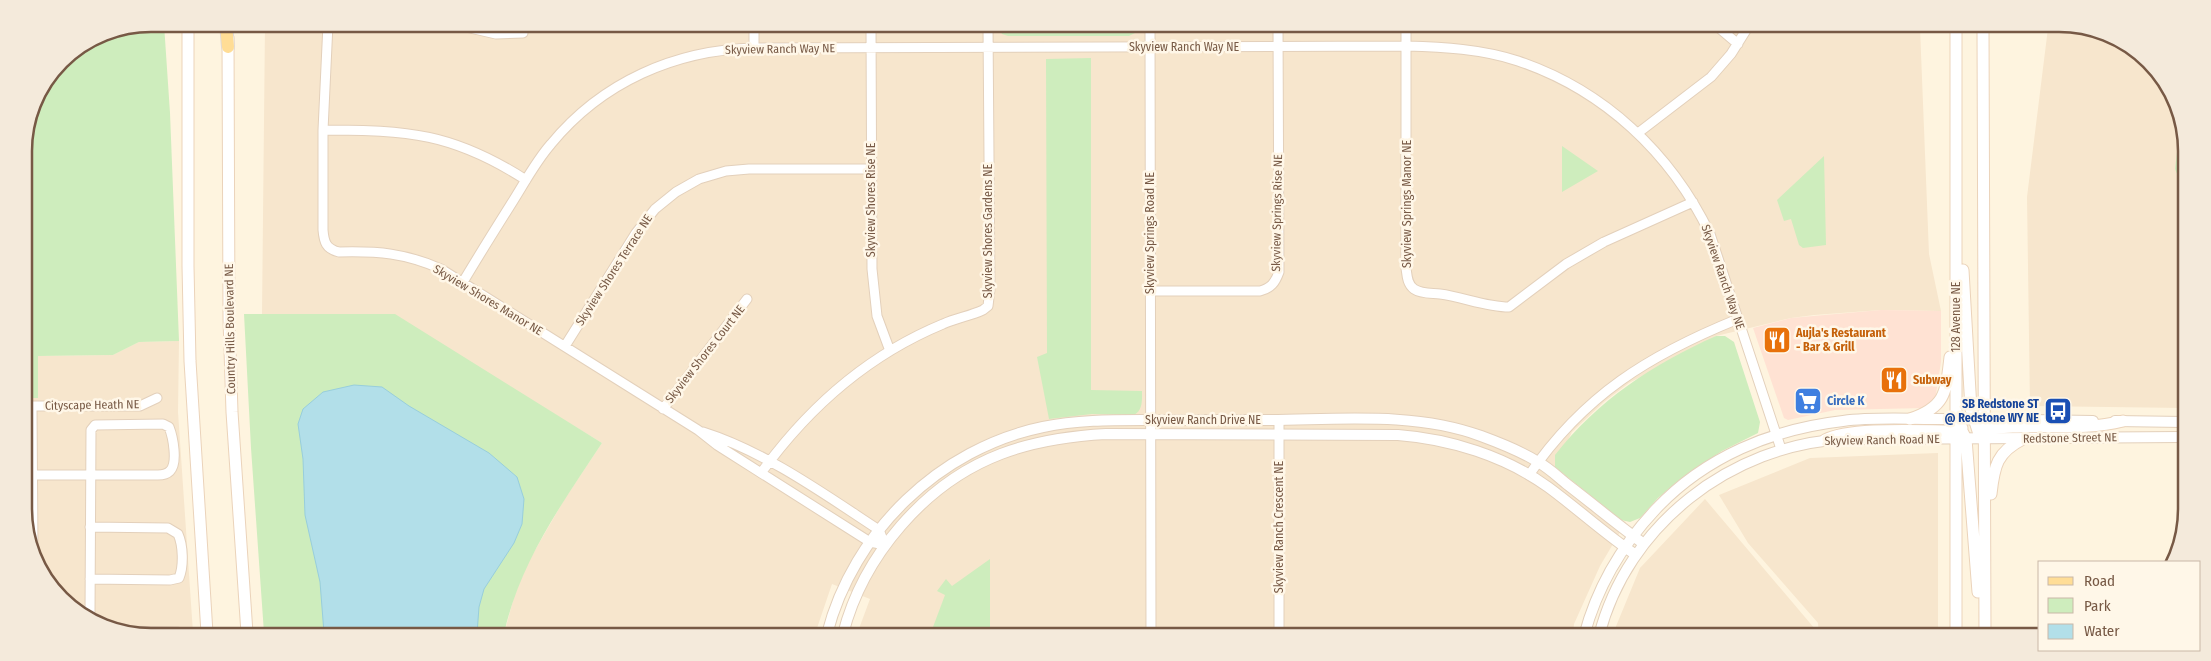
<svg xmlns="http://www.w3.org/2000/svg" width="2211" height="661" viewBox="0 0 2211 661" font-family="'Fira Sans Condensed',sans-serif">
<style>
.residential{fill:#f7e6cd}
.commercial{fill:#ffe2d3}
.green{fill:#ceedbd}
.water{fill:#b2dfe9;stroke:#98cedc}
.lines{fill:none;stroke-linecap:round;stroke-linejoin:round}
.minor-casing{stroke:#e3d0bb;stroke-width:11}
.tertiary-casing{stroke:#e3d0bb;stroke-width:12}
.secondary-casing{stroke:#ebd3ba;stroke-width:13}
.primary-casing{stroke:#e1dad6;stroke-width:14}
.minor{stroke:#fff;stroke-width:9}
.tertiary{stroke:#fff;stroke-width:10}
.secondary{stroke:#fff;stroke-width:11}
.primary{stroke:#ffdd96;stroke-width:12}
.labels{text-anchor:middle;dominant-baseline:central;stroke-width:5;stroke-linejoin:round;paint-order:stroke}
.street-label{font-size:12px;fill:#775945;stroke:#fff7e8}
.food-label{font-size:12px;font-weight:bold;fill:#c56008;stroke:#fff7e8;text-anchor:start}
.shop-label{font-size:12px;font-weight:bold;fill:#366cbe;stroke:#fff7e8;text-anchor:start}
.transit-label{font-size:12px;font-weight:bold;fill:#164399;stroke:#fff7e8;text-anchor:end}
.rim{fill:none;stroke:#775945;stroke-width:2.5}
</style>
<rect width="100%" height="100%" fill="#fef4df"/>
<!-- residential -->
<path class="residential" d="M265,24l1655,4 9,226 12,57 -60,-1 -67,5 -23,3 -75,18 -87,47 -25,19 -32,30 -17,35 66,53 5,2 -26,44 -26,58 -1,12 -716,-2 13,-35 -38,-15 -17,50h-311l10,-37 13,-33 37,-64 38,-57 -64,-39 -276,-90z
M2048,28h44l63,39 30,60 -1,281 -154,-2 -3,-209z
M179,341l-1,71 15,221h-74l-63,-39 -30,-60 -1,-178h3v42h9v-42l76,-1 26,-13z
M1938,453v184l-119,-1 -1,-13 -70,-80 -29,-48 91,-37z
M1705,499l110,130v7h-203l28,-68z"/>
<!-- commercial -->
<path class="commercial" d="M1881,310l60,1v51l-6,38 -10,8 -90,2 -47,10 -4,-2 -31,-90 38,-10z"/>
<!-- green -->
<path class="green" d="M152,24h12l6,89 9,228 -40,1 -26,13 -75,1v42h-10v-42h-3l-1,-212 10,-42 27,-41 42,-28z
M997,26h145l-3,5 -10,5h-121l-6,-2z
M1091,58v332l51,1c0,9 1,19 -8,24l-42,-1 -43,5 -12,-62 10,-4 -1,-294z
M2181,119l4,8v53l-7,-4 -3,-7z
M1562,146l36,25 -36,21z
M1824,156l2,89 -23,3 -4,-3 -8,-26 -7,2 -7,-21z
M244,314h151l207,129c-39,59 -83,120 -98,191l-240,-1 -13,-185z
M1716,336h9l9,6 26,80 -2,11 -36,18 -43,29 -21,18 -18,20 -10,4 -9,-2 -66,-53v-12c43,-55 98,-91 161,-119z
M990,559v71h-28v5h-32l15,-40 -8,-4 9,-12 6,7z"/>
<!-- water -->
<path class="water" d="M354,385l28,2 27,19 80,47 28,24 7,22 -2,25 -8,19 -30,46 -5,18 -2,27 -153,-1 -4,-51 -15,-67 -2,-56 -5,-35 5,-15 20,-17z"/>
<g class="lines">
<!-- minor casing -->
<g class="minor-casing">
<path id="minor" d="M328,24l-5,106v100c1,12 3,19 16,22 39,-1 66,1 102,17l257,161 19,15 153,97 15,3
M453,24l43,10 27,-1
M754,25v23
M871,25l1,244 5,47 13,35
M1150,26l1,609
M1406,27v241c1,7 1,16 8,21 7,5 18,4 26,5 23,3 46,13 69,13l57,-43 38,-22 89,-40
M1718,27l20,17
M323,130c85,0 130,3 203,50
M1638,133l73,-56 20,-23 17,-27
M463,282c16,-27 33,-54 50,-81 12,-19 23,-40 38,-57 51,-62 124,-94 203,-96l652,-2c37,1 76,3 112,15 86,29 153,92 192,173l71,215
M1150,291h110c11,-3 15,-8 19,-19l-1,-246
M565,346l71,-113 19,-24 21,-17 23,-13 27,-8 23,-2h122
M25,406h115l17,-8
M32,406l1,143
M663,409l84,-110
M1279,420v215
M703,432c63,20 121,62 176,98l6,15
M761,473c47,-65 107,-118 182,-149 13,-6 27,-8 40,-14l5,-4 2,-17 -2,-263
M33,475h125c4,0 9,-1 12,-4 8,-8 3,-34 -1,-44l-6,-3 -68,1 -4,5 -1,185
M1529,475c55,-80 120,-120 209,-156
M90,579l80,1 9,-2c5,-12 4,-33 -1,-44l-10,-6 -78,-1
M116,631l62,1"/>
</g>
<!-- tertiary casing -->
<g class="tertiary-casing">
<path id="tertiary" d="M2115,421l69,1
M827,634c26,-102 113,-186 216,-207 33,-7 67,-7 100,-7 40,0 80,0 120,0 72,0 150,-9 218,16 19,7 40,15 57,26 11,6 20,15 30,23 26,20 50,40 76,59
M843,634c20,-78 82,-151 158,-180 34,-13 69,-18 105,-20l292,1c52,4 107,21 150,52 30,22 57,47 88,68
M1584,636c13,-49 37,-90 72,-127 49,-52 116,-80 187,-88 30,-4 61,-2 91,-2 53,0 106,1 159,2
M1599,636c28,-111 132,-191 245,-197l339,-2"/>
</g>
<!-- secondary casing -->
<g class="secondary-casing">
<path id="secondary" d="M188,24v242l2,95 17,272
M1983,28l2,609
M228,38l1,281 3,93 15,221
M1963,270l8,139 8,25 6,5
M1910,419c36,-12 36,-27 40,-62
M1956,419l10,20 12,153
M1978,431c48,-10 98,2 145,-10
M1825,440c25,-13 95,-9 125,-9l12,-3
M1991,494c3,-28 6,-42 32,-55
M1956,637v-609"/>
</g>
<!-- primary casing -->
<g class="primary-casing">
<path id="primary" d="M226,24l2,23"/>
</g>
<!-- minor -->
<use href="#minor" class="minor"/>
<!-- tertiary -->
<use href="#tertiary" class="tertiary"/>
<!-- secondary -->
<use href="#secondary" class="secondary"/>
<!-- primary -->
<use href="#primary" class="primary"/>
</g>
<!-- icons -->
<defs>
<g id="restaurant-square" transform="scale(1.4375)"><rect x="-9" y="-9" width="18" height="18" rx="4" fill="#e8710a" stroke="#fff7e8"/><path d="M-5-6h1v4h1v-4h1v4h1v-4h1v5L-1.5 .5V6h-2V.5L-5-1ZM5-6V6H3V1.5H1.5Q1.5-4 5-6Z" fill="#fff"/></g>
<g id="supermarket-square" transform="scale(1.4375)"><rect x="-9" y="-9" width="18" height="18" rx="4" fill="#3f7fe0" stroke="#fff7e8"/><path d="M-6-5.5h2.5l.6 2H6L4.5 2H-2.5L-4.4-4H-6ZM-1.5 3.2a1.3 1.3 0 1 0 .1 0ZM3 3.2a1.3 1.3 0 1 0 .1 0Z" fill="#fff"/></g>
<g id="bus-square" transform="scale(1.4375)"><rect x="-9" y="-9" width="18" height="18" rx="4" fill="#1a4fb4" stroke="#fff7e8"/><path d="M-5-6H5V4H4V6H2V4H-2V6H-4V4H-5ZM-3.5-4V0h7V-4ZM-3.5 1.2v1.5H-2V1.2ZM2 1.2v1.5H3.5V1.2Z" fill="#fff"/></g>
</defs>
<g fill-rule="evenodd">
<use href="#restaurant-square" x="1777" y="340"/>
<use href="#restaurant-square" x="1894" y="380"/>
<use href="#supermarket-square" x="1808" y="401"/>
<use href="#bus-square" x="2058" y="411"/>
</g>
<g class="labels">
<!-- street labels -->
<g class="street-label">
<text x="1184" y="47">Skyview Ranch Way NE</text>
<text transform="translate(780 49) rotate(-1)">Skyview Ranch Way NE</text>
<text transform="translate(871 200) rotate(-90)">Skyview Shores Rise NE</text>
<text transform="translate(1407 204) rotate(-90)">Skyview Springs Manor NE</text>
<text transform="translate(1277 213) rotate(-89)">Skyview Springs Rise NE</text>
<text transform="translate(988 231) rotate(-90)">Skyview Shores Gardens NE</text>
<text transform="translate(1150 233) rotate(-90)">Skyview Springs Road NE</text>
<text transform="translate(614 270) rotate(-57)">Skyview Shores Terrace NE</text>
<text transform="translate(1723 277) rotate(71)">Skyview Ranch Way NE</text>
<text transform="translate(488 300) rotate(31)">Skyview Shores Manor NE</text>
<text transform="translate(1956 317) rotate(-90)">128 Avenue NE</text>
<text transform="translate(230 329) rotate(-91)">Country Hills Boulevard NE</text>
<text transform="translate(705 354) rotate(-52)">Skyview Shores Court NE</text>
<text transform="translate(92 405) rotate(-1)">Cityscape Heath NE</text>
<text x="1203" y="420">Skyview Ranch Drive NE</text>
<text transform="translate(2070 438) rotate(-1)">Redstone Street NE</text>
<text transform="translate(1882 440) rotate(-1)">Skyview Ranch Road NE</text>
<text transform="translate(1279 527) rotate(-90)">Skyview Ranch Crescent NE</text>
</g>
<!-- food labels -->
<g class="food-label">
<text x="1796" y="333">Aujla's Restaurant<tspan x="1796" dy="14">- Bar &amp; Grill</tspan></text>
<text x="1913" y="380">Subway</text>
</g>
<!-- shop labels -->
<g class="shop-label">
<text x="1827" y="401">Circle K</text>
</g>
<!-- transit labels -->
<g class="transit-label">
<text x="2039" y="404">SB Redstone ST<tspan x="2039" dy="14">@ Redstone WY NE</tspan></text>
</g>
</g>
<!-- crop -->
<path d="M0 0H2211V661H0ZM151 32H2059A119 119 0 0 1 2178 151V509A119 119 0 0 1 2059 628H151A119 119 0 0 1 32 509V151A119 119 0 0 1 151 32Z" fill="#f4eadb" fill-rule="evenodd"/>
<path class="rim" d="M151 32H2059A119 119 0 0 1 2178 151V509A119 119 0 0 1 2059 628H151A119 119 0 0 1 32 509V151A119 119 0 0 1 151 32Z"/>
<!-- legend -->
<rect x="2038" y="561" width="162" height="90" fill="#fff7e8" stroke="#c9b8a7"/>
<rect x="2048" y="577" width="25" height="8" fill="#ffdd96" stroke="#c9b8a7"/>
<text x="2084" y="586" font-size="15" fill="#775945">Road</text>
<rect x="2048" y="598" width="25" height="15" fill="#ceedbd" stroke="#c9b8a7"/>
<text x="2084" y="611" font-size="15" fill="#775945">Park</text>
<rect x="2048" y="624" width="25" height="15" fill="#b2dfe9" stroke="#c9b8a7"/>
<text x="2084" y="636" font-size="15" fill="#775945">Water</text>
</svg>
